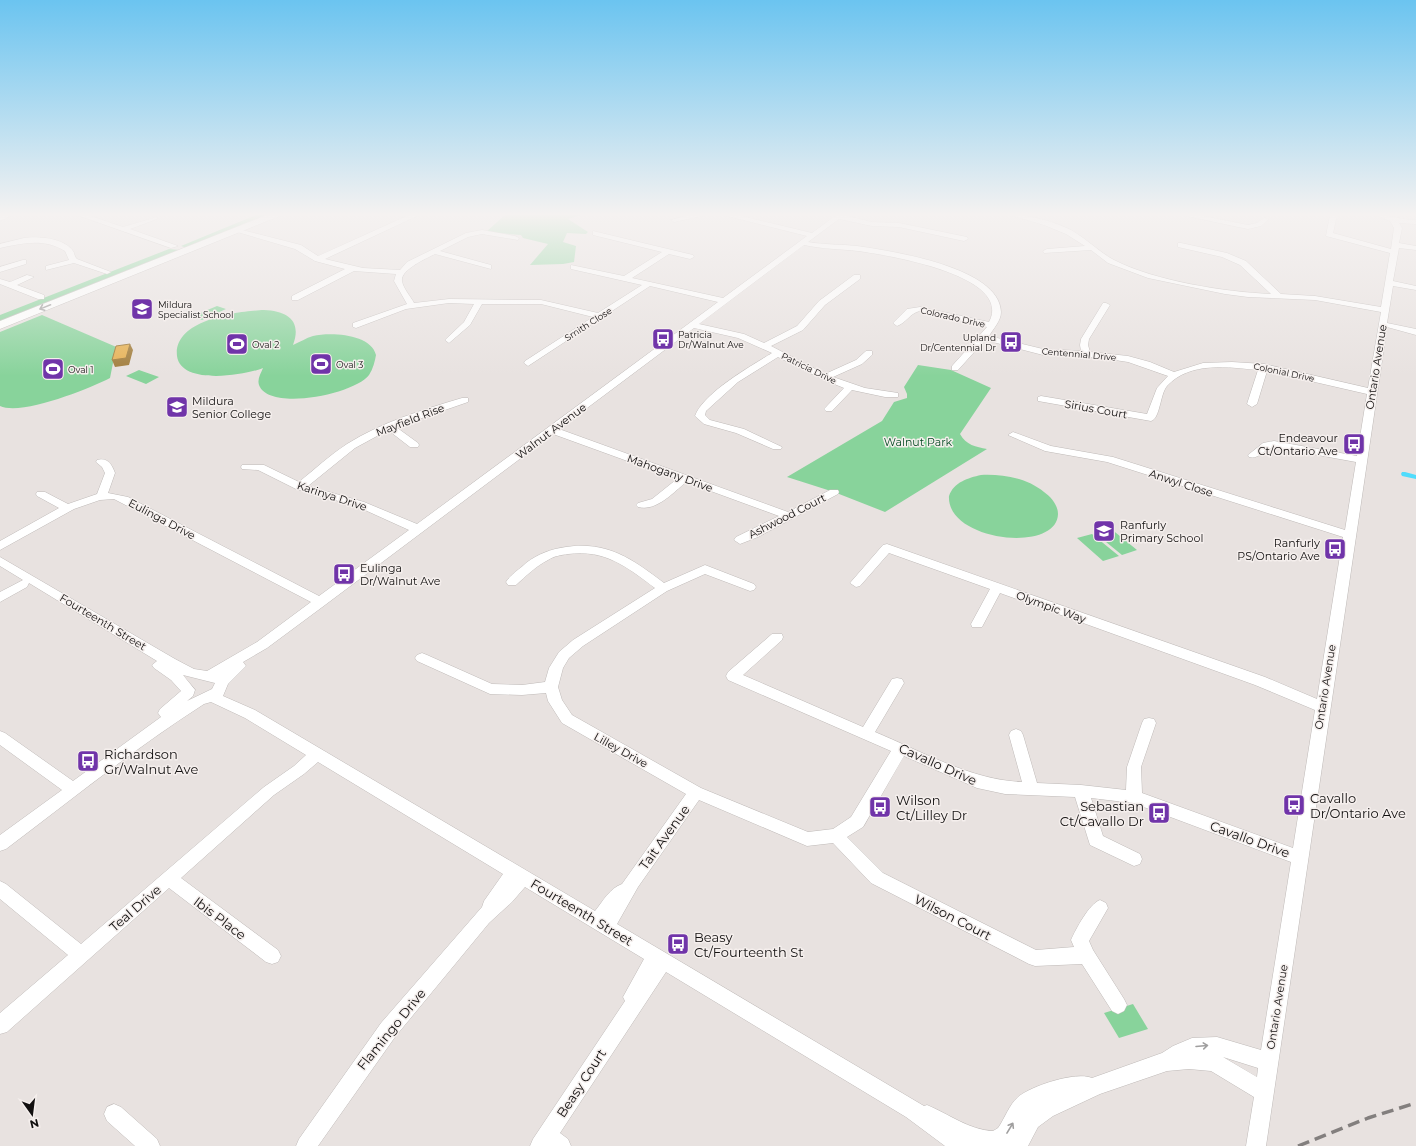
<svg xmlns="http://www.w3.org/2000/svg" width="1416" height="1146" viewBox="0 0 1416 1146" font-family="Montserrat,sans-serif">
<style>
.green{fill:#88d39b}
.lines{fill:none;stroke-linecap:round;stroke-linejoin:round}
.canal{fill:#50dcfc;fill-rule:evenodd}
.minor-casing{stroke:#bfbab8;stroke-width:1}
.highway-casing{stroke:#bfbab8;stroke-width:1}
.minor{fill:#fff;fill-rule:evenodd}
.highway{fill:#fff;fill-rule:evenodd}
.rail{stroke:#837f7e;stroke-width:3.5;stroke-dasharray:12 6;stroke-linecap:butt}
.shaded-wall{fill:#a17d3c}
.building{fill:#e6b255;stroke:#a17d3c}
.oneway{stroke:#a09f9f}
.labels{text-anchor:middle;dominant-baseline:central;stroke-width:3;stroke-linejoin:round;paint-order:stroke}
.far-poi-label{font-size:9px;fill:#121010;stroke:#f5efed;text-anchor:start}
.far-street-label{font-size:9px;fill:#121010;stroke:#f5efed}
.street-label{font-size:11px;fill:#121010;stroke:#f5efed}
.poi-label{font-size:11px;fill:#121010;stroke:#f5efed;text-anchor:start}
.park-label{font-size:11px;fill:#034a22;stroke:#f5efed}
.near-poi-label{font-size:13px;fill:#121010;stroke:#f5efed;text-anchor:start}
.near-street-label{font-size:13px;fill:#121010;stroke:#f5efed}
</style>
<rect width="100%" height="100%" fill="#e8e2e0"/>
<!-- green -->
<path class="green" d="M256,215h17l-86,33 -6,-2z
M505,215h76l-13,4 20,13 -2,2 -19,-1 -4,9 13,4 -2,16 -11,2 -33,1 18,-21 -25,-6 -2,-3 -35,-3z
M169,249l11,1 -180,73v-8z
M217,306l9,3 -24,11 -9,-4z
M264,310c24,1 38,11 29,35 7,-3 13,-7 20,-9 18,-4 58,-2 63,19 -1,6 -3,14 -7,20 -14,19 -100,37 -110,10 -2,-6 2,-12 4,-17 -17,7 -82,18 -86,-12 -4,-37 63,-45 87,-46z
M42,315l79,34 -6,4 -5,25c-22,11 -88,38 -110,28v-74z
M918,365l33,5 40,18 -31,46c6,11 16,13 27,15l-102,63 -51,-20 -47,-15 95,-56 12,-19 13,-4v-4l-3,-7z
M139,370l20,7 -13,7 -20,-8z
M981,475c22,-1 46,3 63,17 7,5 14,13 14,22 -1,40 -112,27 -109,-18 5,-14 19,-18 32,-21z
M1110,528l27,22 -15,5 -27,-22z
M1092,534l27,22 -16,5 -26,-23z
M1133,1004l15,25 -29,9 -15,-25z"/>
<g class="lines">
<!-- canal -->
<path class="canal" d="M1402,472h3l11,3v4l-14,-3 -1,-2z"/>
<!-- minor casing -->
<g class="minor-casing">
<path id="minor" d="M2,215h10l-12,6v-5z
M77,215h11l35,12 34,-10v2l-27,10 48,17 -7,2z
M409,215h10l-94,44 38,9 37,2 7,-8 59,-29 16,-3 33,6 4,2 -1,2 -36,-6 -14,3 -28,14 51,14v4l-56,-15c-8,4 -35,16 -33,27 1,7 9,16 12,22l35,-4 92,1 57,13 44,-28 -71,-16v-4l53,11 38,-24 -69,-17v-4l100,24 1,2 -4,2 -21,-5 -37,24 91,20 84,-62 -84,-21h14l75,18 23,-17 8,-1 29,7 27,1 68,14 1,2 -4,2 -65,-14 -27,-1 -33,-7 -31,23c16,3 33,2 49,4 34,5 143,21 144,66 0,9 -8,17 -12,24l54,13 38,2 -1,-6 1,-6 22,-36h3l4,2 -21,34 -1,6 2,7 38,4 22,6 24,10 29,-9 29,-1 32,2 104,24 13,-76 -66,-12 -67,-3 -23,-3 -77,-16 -40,-15 -17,-13 -47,3 -1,-2 4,-2 38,-3 -19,-12 -22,-9 -34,-10c20,0 43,6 61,15 16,9 28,22 43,30 41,21 111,32 157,34l-31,-29 -18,-8 -44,-10v-4h3l46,10 19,8 35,33 34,2 66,11 9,-54 -64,-17 4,-21h7l-4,18 58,16 3,-21 -4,-7 -14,-6c14,0 26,5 40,5v4l-17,-1 3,5 -3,15 17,3v4l-17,-2 -6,33 23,5v4l-23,-4 -6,37 29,6v6l-29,-8 -121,819h-20l8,-49 -43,-26 -22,-2 -22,2 -67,23 -47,22 -15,11 -10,19h-83l-39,-29 -240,-145 -106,161 8,6 3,7h-41l3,-7 92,-138 -2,-4 21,-38 -119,-72 -13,15 -23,21 -94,114 -77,109h-22l3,-7 82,-116 101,-116 2,-6 19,-27 -185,-112 -14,12 -30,21 -93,83 97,72 3,6 -3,6 -6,2 -6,-2 -97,-74 -162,144 -7,2v-21l68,-58 -68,-56v-18l6,3 75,60 183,-157 30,-21 12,-11 -61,-37 -34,-16 -7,2c-69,44 -133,96 -198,145l-6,2v-16l62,-45 -62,-45v-14l5,2 68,48 88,-64 -3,-4 2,-4 21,-18 -10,-11 -17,-12 -2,-3 5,-4 -128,-78 -2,4 -27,15v-10l23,-12 -23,-14v-9l175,102 19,10 13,2 50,-29 54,-40 -197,-103 -14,1 -26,9 -74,41v-9l59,-33 -22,-12 -1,-2 1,-2h8l23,12 29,-10 8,-21 -3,-6 -6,-5 1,-2c11,-3 15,5 18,13l-7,20 20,4 191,99 90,-66 -53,-24 -60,-17 -38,-19 -16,-1 -1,-2 1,-2h22l35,17c16,-13 31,-27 48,-38 35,-22 75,-34 115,-46h6v4l-72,25 22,16 1,2 -1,2h-8l-22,-17 -33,18 -47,38 56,16 53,22 301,-222 -68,-16 -122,80 -4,-3 1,-2 68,-44 -52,-13h-59l-12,21 -21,18 -4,-3 19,-18 10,-18 -25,-1 -43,6 -50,19 -3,-1v-4l54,-19 -13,-23 2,-7 -42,-3 -56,29h-6v-4l53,-27 -30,-8 -20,-12 -61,-18 4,-2 63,16 17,11zM804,245c18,4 36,4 54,6 28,4 156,24 131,71l-69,-15 -13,2 -14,14 4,3c9,-3 13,-13 23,-15l67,16 -35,39v4h6l27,-30 58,15 59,3 26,4 40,14 -11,12 -10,26 -106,-18 -3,1v4l113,20c9,-2 9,-27 16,-35 23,-25 62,-19 91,-16l-11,34 5,3 5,-3 10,-33 100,23 -10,62 -83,-15 -11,2 -15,12 1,2c10,3 16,-9 25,-10l82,15 -11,68 -232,-73 -62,-11 -38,-14 -5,3 37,16 62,11 236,75 -26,162 -52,-22 -378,-133 -4,1 -33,38 6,4 4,-1 29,-33 101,36 -19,35 1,3h10l18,-34 255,92 60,25 -22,138 -151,-55 -1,-26 15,-44 -2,-4 -5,-1 -5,1 -2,4 -15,44 -1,23 -45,-5 -44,-2 -14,-48 -2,-4 -5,-2 -5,2 -2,4 13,47c-51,-2 -101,-31 -147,-50l29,-49 -2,-4 -5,-1 -5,1 -29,48 -120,-52 39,-35 1,-3 -1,-3h-10l-44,38 -2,4 2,4 163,71 -40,66 -18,12 -25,3 -107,-44 -129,-73 -10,-15 -4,-13 5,-19 6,-10 14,-12 84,-55 38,-17 45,17 4,-1 2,-3 -2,-3 -49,-19 -41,18c-32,-24 -56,-42 -98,-36 -15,2 -28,7 -40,16 -6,6 -16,12 -20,19l2,3h8c10,-9 20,-19 32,-25 6,-4 13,-5 20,-6 37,-5 59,13 87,34l-82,52 -14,12 -10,16 -4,14 -23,3 -30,-1 -65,-29 -5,-2 -5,2 -2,3 2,3 73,33 32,1 24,-2 2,8 14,22 124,71 -64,90c-12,4 -19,17 -27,27l-340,-201 -32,-14 5,-12 18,-18 -3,-4 24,-14 58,-43 228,-171 124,45 -25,20 -14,4 -2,2 2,2c18,5 36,-15 48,-25l93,34 -43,21 -2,3 6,4 18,-7 80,-43 1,-2 -1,-2h-8l-42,22 -229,-83 135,-101 44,10 34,15c-21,13 -69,40 -77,63l9,8 32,9 37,16h8l1,-2 -38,-18 -34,-9 -5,-5 1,-4 32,-29 40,-25 44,22 22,9 -18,19 -2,2 2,2h6l20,-21 33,7h13v-4l-33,-5 -32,-11 29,-13 10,-9v-4h-6l-10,9 -31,14 -54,-28 32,-16 22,-25 35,-26v-4h-6l-35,26 -22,25 -33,17 -20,-9 -45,-10zM183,675l32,8 -3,6 -25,12 6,-5 2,-6zM904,756l73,32 28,6 70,3 15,48 44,21 6,-2 2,-5 -2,-5 -37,-18 -12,-38 42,5 158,59 -30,188 -44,-13 -25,1 -19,8 -11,7 -70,25c-16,-7 -61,8 -74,19 -9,8 -13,21 -20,31l-5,3c-24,-1 -44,-17 -66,-26l-3,1 -307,-182 21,-37 61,-87 108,46 26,-3 38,40 158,81 6,2 47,-2 30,47 6,3 6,-3 3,-6 -3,-6 -31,-49 -4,-9 19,-33 -2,-5 -6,-3c-11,4 -24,29 -29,40l3,7 -38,3 -153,-77 -36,-36 16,-10zM1223,1057l35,11 -1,9z
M689,215h18l-33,7 -3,-2z
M1182,215h16l50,10 9,-2 7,-5 5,1 -8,7 -13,3z
M24,238c14,-2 40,0 49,13 2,3 1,5 4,8l34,13 -4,2 -33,-11 -28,7v-4l23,-6 -4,-9c-21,-13 -42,-8 -65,-3v-4z
M23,260h3v4l-26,8v-5z
M27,275l7,2 -17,8 27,10v4h-6l-38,-15v-5l10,3z
M114,1104l7,3 36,32 3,7h-25l-28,-25 -3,-7 3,-7z"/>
</g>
<!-- highway casing -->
<g class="highway-casing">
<path id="highway" d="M267,215h15l-282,114v-8z"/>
</g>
<!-- minor -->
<use href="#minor" class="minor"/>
<!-- highway -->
<use href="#highway" class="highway"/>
<!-- rail -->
<path class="rail" d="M1298,1146l70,-28 48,-15"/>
</g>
<!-- shaded-wall -->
<path class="shaded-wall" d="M130,344l3,6 -4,15 -14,2 -3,-7z"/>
<!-- building -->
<path class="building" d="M130,344l-4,14 -14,2 4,-14z"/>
<!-- one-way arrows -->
<defs><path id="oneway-shaft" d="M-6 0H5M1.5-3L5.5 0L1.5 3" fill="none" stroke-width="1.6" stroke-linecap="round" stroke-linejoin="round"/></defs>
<g class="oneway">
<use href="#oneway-shaft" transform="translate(45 307) rotate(158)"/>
<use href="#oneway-shaft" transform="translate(1202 1046) rotate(-5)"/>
<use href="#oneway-shaft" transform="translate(1010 1128) rotate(-59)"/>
</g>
<!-- sky -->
<linearGradient id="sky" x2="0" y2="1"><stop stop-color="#6bc4f0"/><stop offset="0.57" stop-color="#f5f2f1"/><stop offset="1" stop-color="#f5f2f1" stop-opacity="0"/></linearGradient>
<rect width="1416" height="376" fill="url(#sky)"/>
<!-- icons -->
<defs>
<g id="school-square" transform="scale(1.15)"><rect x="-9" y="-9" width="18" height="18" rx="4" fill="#7034a9" stroke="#f5efed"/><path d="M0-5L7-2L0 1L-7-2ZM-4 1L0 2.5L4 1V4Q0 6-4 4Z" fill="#fff"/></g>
<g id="bus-square" transform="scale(1.15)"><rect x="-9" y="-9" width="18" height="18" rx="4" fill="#7034a9" stroke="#f5efed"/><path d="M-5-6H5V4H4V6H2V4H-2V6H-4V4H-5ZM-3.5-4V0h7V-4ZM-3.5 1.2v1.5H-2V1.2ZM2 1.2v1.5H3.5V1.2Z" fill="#fff"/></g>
<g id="stadium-square" transform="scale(1.15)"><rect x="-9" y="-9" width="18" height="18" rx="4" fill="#7034a9" stroke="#f5efed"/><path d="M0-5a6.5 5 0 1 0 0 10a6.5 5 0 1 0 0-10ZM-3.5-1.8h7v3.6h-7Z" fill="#fff"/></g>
</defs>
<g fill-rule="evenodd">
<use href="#school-square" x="142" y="309"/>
<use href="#bus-square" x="663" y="339"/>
<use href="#bus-square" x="1011" y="342"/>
<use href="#stadium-square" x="237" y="344"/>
<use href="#stadium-square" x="321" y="364"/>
<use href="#stadium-square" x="53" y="369"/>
<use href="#school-square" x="177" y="407"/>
<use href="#bus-square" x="1354" y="444"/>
<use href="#school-square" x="1104" y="531"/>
<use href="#bus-square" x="1335" y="549"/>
<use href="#bus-square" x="344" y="574"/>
<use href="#bus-square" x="88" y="761"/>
<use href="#bus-square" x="1294" y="805"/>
<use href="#bus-square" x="880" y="807"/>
<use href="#bus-square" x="1159" y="813"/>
<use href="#bus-square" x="678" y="944"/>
</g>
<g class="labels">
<!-- far-poi labels -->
<g class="far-poi-label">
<text x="158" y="304">Mildura<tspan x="158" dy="10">Specialist School</tspan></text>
<text x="678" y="334">Patricia<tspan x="678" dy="10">Dr/Walnut Ave</tspan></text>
<text x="996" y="337" text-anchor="end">Upland<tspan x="996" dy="10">Dr/Centennial Dr</tspan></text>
<text x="252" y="344">Oval 2</text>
<text x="336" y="364">Oval 3</text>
<text x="68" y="369">Oval 1</text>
</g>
<!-- far-street labels -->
<g class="far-street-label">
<text transform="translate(953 317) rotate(13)">Colorado Drive</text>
<text transform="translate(588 324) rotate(-33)">Smith Close</text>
<text transform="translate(1079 354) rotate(5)">Centennial Drive</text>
<text transform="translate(809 368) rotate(26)">Patricia Drive</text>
<text transform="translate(1284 372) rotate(12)">Colonial Drive</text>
</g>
<!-- street labels -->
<g class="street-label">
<text transform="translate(1376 367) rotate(-81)">Ontario Avenue</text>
<text transform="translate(1096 409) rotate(10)">Sirius Court</text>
<text transform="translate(410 420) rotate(-21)">Mayfield Rise</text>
<text transform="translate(551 431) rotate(-37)">Walnut Avenue</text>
<text transform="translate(670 473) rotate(20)">Mahogany Drive</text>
<text transform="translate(1181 483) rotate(18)">Anwyl Close</text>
<text transform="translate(332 496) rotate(18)">Karinya Drive</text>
<text transform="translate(787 516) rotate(-27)">Ashwood Court</text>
<text transform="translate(162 519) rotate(28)">Eulinga Drive</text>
<text transform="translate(1051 607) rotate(20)">Olympic Way</text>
<text transform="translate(103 622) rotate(31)">Fourteenth Street</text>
<text transform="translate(1325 687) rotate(-81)">Ontario Avenue</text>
<text transform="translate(621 750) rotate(29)">Lilley Drive</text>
<text transform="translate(1277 1007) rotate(-81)">Ontario Avenue</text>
</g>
<!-- poi labels -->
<g class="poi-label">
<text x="192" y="401">Mildura<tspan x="192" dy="13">Senior College</tspan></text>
<text x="1338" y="438" text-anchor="end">Endeavour<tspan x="1338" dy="13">Ct/Ontario Ave</tspan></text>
<text x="1120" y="525">Ranfurly<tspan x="1120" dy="13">Primary School</tspan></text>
<text x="1320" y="543" text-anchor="end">Ranfurly<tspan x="1320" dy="13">PS/Ontario Ave</tspan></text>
<text x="360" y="568">Eulinga<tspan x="360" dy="13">Dr/Walnut Ave</tspan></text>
</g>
<!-- park labels -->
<g class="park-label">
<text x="918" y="442">Walnut Park</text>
</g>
<!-- near-poi labels -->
<g class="near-poi-label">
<text x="104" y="754">Richardson<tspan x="104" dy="15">Gr/Walnut Ave</tspan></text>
<text x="1310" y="798">Cavallo<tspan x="1310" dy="15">Dr/Ontario Ave</tspan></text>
<text x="896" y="800">Wilson<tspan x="896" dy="15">Ct/Lilley Dr</tspan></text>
<text x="1144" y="806" text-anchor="end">Sebastian<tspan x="1144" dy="15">Ct/Cavallo Dr</tspan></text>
<text x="694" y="937">Beasy<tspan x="694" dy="15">Ct/Fourteenth St</tspan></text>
</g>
<!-- near-street labels -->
<g class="near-street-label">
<text transform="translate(938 764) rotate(24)">Cavallo Drive</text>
<text transform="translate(664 837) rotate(-54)">Tait Avenue</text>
<text transform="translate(1250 839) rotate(20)">Cavallo Drive</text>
<text transform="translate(135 908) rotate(-41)">Teal Drive</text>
<text transform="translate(582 912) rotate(31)">Fourteenth Street</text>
<text transform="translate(953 917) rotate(27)">Wilson Court</text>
<text transform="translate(220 918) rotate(37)">Ibis Place</text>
<text transform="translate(391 1029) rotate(-51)">Flamingo Drive</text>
<text transform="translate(581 1083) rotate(-57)">Beasy Court</text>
</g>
</g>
<!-- north arrow -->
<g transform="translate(32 1114) rotate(166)" stroke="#f5efed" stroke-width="3" paint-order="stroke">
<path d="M0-3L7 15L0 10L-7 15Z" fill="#121010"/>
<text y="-6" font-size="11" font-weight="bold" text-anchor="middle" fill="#121010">N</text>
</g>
</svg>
